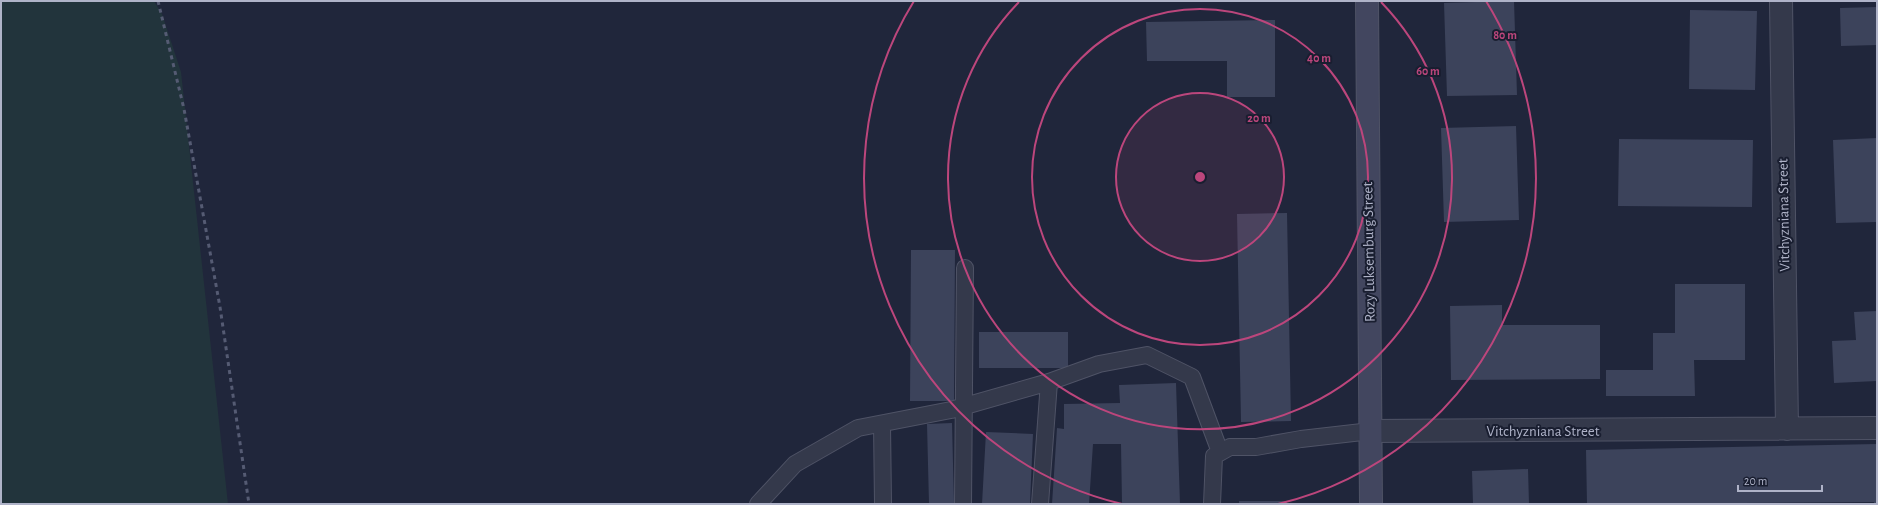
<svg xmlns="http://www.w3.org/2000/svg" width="1878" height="505" viewBox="0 0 1878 505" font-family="'Alegreya Sans',sans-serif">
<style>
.green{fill:#22343c}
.building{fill:#3c435b}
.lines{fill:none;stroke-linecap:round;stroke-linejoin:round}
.lane-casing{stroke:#4f5366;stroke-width:18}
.street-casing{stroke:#4f5366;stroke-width:24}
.secondary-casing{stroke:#4f5366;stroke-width:24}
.lane{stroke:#34394b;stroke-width:16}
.street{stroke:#34394b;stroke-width:22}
.secondary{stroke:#42465f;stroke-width:22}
.rail{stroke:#555b73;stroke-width:3;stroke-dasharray:4 4;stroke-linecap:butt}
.ring{fill:none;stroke:#bc467c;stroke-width:2}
.labels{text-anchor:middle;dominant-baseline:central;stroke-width:4;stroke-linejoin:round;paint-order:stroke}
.street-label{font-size:15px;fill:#afb3c8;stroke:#191e30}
.centre{fill:#bc467c;stroke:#191e30;stroke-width:2}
.ring-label{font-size:12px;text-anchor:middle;font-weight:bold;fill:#bc467c;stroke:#191e30;stroke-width:4;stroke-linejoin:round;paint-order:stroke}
</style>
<rect width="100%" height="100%" fill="#20263b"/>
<!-- green -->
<path class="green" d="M1,1h153l8,13 19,58 47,432h-227z"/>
<!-- building -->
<path class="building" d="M1507,1h7l3,94 -70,1 -3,-93z
M1877,7v38l-36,1 -1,-38z
M1690,10l67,1 -2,79 -66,-1z
M1275,20v77h-48v-36h-80l-1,-39z
M1516,126l3,94 -75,2 -3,-94z
M1877,138v84l-41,1 -3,-83z
M1619,139l134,1 -1,67 -134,-1z
M1287,213l4,208 -50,1 -4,-208z
M911,250h44l-1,151h-44z
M1675,284h70v76h-51l1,36h-89v-26h47v-37h22z
M1502,305v20h98v54l-149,1 -1,-74z
M1877,311v70l-43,2 -2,-42 24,-1 -2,-28z
M979,332h89v36h-89z
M1176,383l4,121h-58l-1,-60h-28l-4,60h-37l5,-76 7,1v-25l56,-1 -1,-18z
M952,423l2,81h-25l-2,-80z
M986,432l47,2 -3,70h-48z
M1877,444v60h-3v-2l-287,2 -1,-54z
M1528,469l1,35h-56l-1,-33z
M1239,501h48v3h-48z"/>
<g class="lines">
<!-- lane casing -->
<g class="lane-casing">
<path id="lane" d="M882,424l1,80
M758,504l37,-40 63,-36 93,-18 98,-28 50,-18 48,-9 45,22 28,75
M963,504l2,-236
M1040,504l9,-122
M1212,504l2,-48 16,-9h26l45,-8 70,-8"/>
</g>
<!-- street casing -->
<g class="street-casing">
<path id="street" d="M1781,1l6,428
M1371,431l506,-3"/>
</g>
<!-- secondary casing -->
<g class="secondary-casing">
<path id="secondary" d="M1367,1l4,503"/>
</g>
<!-- lane -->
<use href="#lane" class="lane"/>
<!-- street -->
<use href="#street" class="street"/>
<!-- secondary -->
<use href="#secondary" class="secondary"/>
<!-- rail -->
<path class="rail" d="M158,1l26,108 36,198 29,197"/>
</g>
<!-- distance rings -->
<circle cx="1200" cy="177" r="84" fill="#bc467c" fill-opacity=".12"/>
<g class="ring">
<circle cx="1200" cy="177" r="84"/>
<circle cx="1200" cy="177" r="168"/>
<path d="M1381 2A252 252 0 1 1 1019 2"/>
<path d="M1122 504A336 336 0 0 1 914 1M1486 1A336 336 0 0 1 1278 504"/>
</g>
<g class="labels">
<!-- street labels -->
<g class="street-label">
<text transform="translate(1784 215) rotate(-91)">Vitchyzniana Street</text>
<text transform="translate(1369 252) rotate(-91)">Rozy Luksemburg Street</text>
<text x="1543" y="431">Vitchyzniana Street</text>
</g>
</g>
<circle cx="1200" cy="177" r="6" class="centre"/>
<g class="ring-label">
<text x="1505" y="39">80 m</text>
<text x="1319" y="62">40 m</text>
<text x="1428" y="75">60 m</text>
<text x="1259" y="122">20 m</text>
</g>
<!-- border -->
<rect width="1878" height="505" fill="none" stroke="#afb3c8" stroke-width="4"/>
<!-- scale -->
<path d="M1738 485v6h84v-6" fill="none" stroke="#afb3c8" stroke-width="2"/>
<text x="1744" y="485" font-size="12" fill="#afb3c8" stroke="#191e30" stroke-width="3" paint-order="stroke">20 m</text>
</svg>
